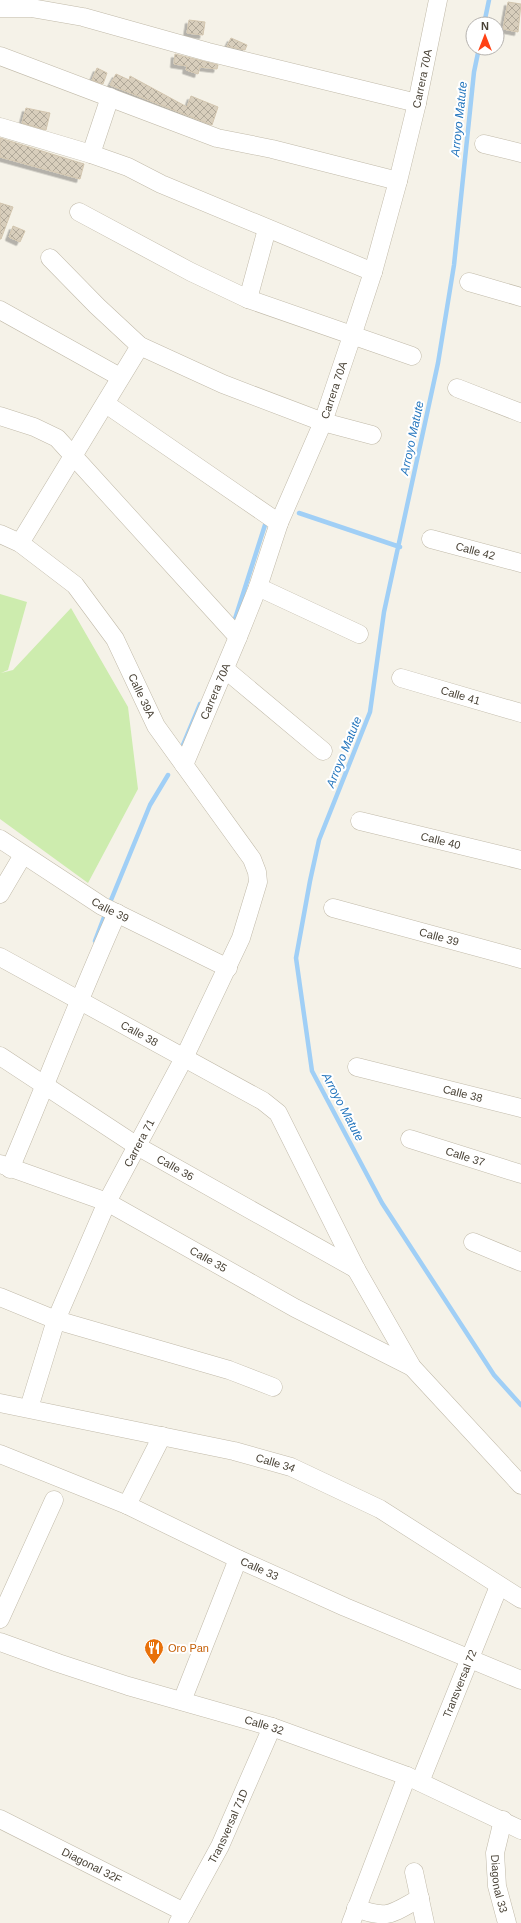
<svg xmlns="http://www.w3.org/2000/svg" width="521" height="1923" viewBox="0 0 521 1923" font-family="Arial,sans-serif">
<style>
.grass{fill:#cdecae}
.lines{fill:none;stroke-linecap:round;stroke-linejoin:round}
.stream{stroke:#a0cff6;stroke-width:4.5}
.building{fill:url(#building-cross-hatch);stroke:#d3c6af;filter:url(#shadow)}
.minor-casing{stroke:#c1baa9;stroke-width:19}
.minor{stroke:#fff;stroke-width:18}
.labels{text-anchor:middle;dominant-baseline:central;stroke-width:4;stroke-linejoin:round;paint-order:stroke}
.street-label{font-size:11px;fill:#494236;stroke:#fff}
.food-label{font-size:11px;fill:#c56008;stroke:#fff;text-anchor:start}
.water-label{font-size:12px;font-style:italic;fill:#2677be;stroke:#fff}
</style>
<defs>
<pattern id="building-cross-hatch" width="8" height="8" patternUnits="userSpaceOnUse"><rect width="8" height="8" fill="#d8cebc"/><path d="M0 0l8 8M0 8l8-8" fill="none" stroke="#b1a99a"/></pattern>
<filter id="shadow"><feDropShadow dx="-3.5" dy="3.5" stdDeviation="0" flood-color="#0004"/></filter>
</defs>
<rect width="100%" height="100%" fill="#f5f2e8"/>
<!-- grass -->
<path class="grass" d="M0,594l27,8 -19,68 -7,3 12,-3 58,-62 57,99 10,82 -50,94 -88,-64z"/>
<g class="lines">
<!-- stream -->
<path class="stream" d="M484,24l5,-24
M479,48l-5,24 -20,193 -16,98 -54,249 -14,100 -51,128 -9,41 -14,77 16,113 70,132 112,172 27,30
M299,513l101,34
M235,619l30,-94
M180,752l20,-48
M109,905l41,-100 18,-30
M95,941l11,-29"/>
</g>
<!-- building -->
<path class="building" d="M508,2l13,2 -3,28 -15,-3z
M189,20l16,2 -2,13 -16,-2z
M231,38l16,7 -2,5 -18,-4z
M175,54l43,11 -1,4 -17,-2 -2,7 -12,-4 1,-4 -13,-2z
M97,68l10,5 -4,11 -11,-4z
M116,74l13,6 1,-4 57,31 4,-11 27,11 -6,18 -102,-40z
M26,108l24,5 -4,17 -24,-7z
M0,138l84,26 -4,15 -80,-22z
M0,203l13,4 -12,32h-1z
M13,226l12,5 -5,11 -11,-5z"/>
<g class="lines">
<!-- minor casing -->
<g class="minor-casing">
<g id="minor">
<path d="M0,8h31l52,9 125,35 209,51"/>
<path d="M0,56l217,82 55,11 126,32"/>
<path d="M0,127l91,27 37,13 33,17 212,88"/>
<path d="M484,144l37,9"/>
<path d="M91,154l19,-57"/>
<path d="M79,212l112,60 57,27 164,57"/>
<path d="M50,258l47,48 43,40 83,38 100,38 49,13"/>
<path d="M469,282l52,15"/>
<path d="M248,299l19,-70"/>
<path d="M0,310l120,67"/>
<path d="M457,388l64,25"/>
<path d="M106,404l173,119"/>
<path d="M0,416l34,11 23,11 181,199"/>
<path id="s1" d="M0,534l20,9 55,42 40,54 41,87 96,133 5,13 1,10 -17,56 -57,120 -77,144 -51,118 -27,88"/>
<path id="s2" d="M431,539l90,24"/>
<path d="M20,543l120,-197"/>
<path d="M258,587l101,47"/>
<path d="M226,670l97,81"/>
<path id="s3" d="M401,678l120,35"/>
<path id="s4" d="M184,765l54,-128 20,-50 21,-64 44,-101 29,-86 21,-64 25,-91 19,-78 21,-103"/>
<path id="s5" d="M360,821l161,39"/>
<path id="s6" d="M0,839l102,67 126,62"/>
<path d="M0,894l23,-39"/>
<path id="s7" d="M333,908l188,51"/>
<path id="s8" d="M0,957l263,144 15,12 78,156 56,98 109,118"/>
<path id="s9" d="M0,1056l137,90 219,123"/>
<path id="s10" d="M357,1067l164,41"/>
<path id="s11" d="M410,1139l111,35"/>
<path id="s12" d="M0,1164l107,38 188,106 117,59"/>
<path d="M10,1169c36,-85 69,-171 107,-256"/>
<path d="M473,1242l48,20"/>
<path d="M0,1297l56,23 173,50 44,17"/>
<path id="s13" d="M0,1403l234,48 57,16 89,42 141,90"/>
<path id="s14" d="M0,1454l127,51 111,54 107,48 176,73"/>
<path d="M127,1505l35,-69"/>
<path d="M0,1619l54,-119"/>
<path id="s15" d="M0,1642l58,21 70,23 144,41 135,49 114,54"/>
<path d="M182,1701l56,-142"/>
<path id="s16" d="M420,1782l79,-196"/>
<path id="s17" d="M0,1819l184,93"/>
<path id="s18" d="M503,1820l-8,33 2,33 10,37"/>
<path d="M414,1872l11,51"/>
<path d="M356,1908c32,12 35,6 64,-10"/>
<path id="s19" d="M178,1923l42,-77 52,-119"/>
<path d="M351,1923l56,-147"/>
</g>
</g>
<!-- minor -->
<use href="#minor" class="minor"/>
</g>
<!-- icons -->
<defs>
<g id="restaurant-pin" transform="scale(1)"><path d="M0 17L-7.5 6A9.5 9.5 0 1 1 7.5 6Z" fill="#e8710a" stroke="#fff"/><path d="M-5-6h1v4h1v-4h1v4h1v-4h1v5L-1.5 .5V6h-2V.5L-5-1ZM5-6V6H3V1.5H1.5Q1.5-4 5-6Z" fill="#fff"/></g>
</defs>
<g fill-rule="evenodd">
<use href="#restaurant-pin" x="154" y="1648"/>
</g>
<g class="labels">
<!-- street labels -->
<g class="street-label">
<text stroke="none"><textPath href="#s4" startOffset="728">Carrera 70A</textPath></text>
<text stroke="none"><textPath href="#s4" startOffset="404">Carrera 70A</textPath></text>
<text stroke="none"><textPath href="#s2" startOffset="46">Calle 42</textPath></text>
<text stroke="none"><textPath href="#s4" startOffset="80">Carrera 70A</textPath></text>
<text stroke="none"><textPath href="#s1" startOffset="221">Calle 39A</textPath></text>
<text stroke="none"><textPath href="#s3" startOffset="62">Calle 41</textPath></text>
<text stroke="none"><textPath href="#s5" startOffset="83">Calle 40</textPath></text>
<text stroke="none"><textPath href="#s6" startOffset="131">Calle 39</textPath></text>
<text stroke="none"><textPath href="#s7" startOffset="110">Calle 39</textPath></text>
<text stroke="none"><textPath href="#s8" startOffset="159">Calle 38</textPath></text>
<text stroke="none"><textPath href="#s10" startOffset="109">Calle 38</textPath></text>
<text transform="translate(139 1143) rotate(-62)">Carrera 71</text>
<text stroke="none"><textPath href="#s11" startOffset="58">Calle 37</textPath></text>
<text stroke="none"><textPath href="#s9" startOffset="208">Calle 36</textPath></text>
<text stroke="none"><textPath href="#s12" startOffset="230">Calle 35</textPath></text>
<text stroke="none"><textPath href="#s13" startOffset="282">Calle 34</textPath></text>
<text stroke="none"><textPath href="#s14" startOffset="284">Calle 33</textPath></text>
<text stroke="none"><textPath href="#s16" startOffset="106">Transversal 72</textPath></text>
<text stroke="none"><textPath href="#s15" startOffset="277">Calle 32</textPath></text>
<text stroke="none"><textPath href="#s19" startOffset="109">Transversal 71D</textPath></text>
<text stroke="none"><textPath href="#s17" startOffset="103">Diagonal 32F</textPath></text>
<text stroke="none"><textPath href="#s18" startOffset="65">Diagonal 33</textPath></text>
</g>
<!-- food labels -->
<g class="food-label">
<text x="168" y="1648">Oro Pan</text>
</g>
<!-- water labels -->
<g class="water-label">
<text transform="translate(459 119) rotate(-84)">Arroyo Matute</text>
<text transform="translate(412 438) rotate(-78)">Arroyo Matute</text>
<text transform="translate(344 752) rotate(-68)">Arroyo Matute</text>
<text transform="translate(343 1107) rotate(62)">Arroyo Matute</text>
</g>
</g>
<!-- north arrow -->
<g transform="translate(485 36)"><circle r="19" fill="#ffffff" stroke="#b6b3af"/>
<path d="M0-3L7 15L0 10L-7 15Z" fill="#ff4215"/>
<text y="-6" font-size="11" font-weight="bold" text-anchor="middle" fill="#494236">N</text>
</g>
</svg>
